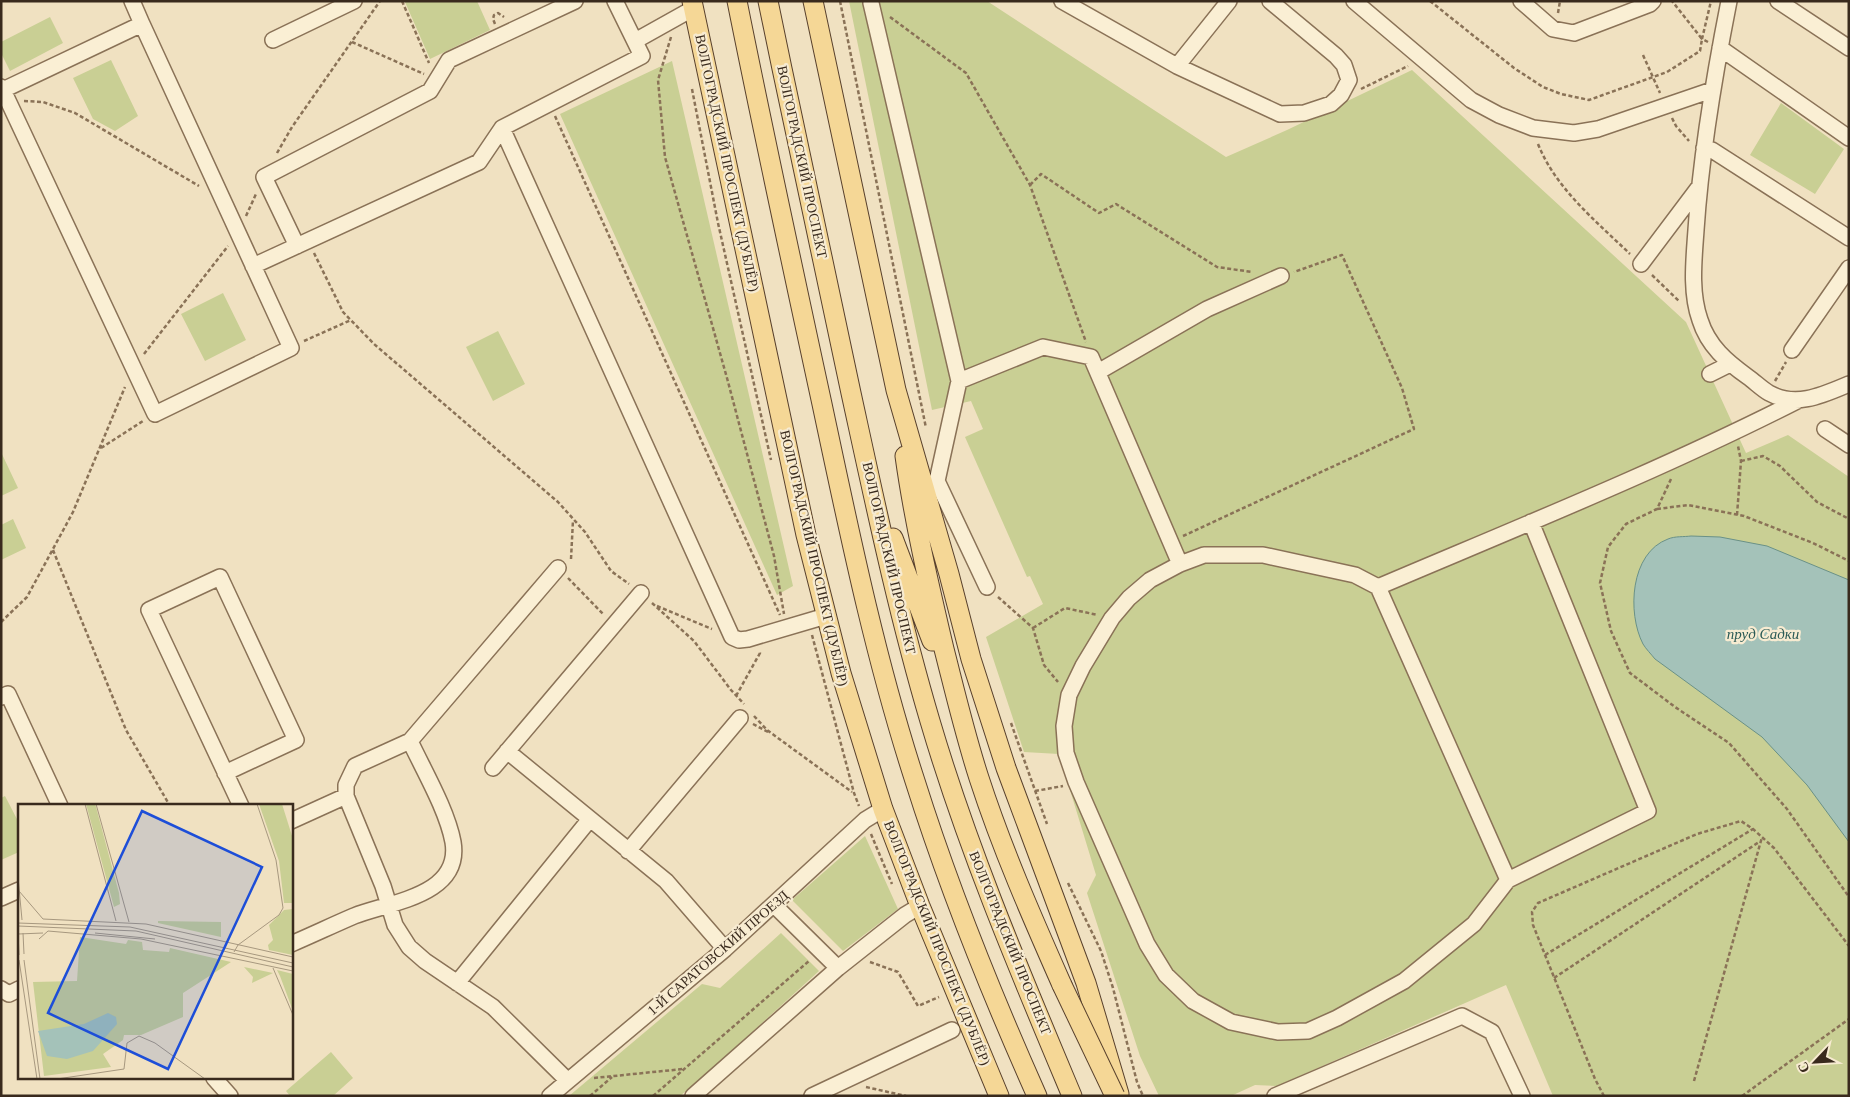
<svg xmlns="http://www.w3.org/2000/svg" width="1850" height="1097" viewBox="0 0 1850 1097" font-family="Georgia,serif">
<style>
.green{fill:#c9cf94}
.water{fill:#a4c2b9;stroke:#6a9187}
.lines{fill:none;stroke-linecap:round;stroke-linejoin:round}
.minor-casing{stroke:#8a7257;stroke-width:18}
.major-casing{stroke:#58402c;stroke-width:21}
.path{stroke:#8a7257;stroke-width:2.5;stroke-dasharray:4 2.5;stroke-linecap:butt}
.minor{stroke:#faefd4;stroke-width:15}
.major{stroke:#f5d796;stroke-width:19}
.major-bridge-casing{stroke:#58402c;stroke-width:21;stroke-linecap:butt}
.major-bridge{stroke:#f5d796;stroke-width:19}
.labels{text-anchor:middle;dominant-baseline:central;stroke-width:4.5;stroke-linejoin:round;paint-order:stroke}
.street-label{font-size:14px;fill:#392a1d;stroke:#f7ebd1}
.water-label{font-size:15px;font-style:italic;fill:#2b5a56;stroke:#f7ebd1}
.inset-road{fill:none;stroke:#a7987f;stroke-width:1}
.view{fill:#1d4ed8;fill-opacity:0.15;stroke:#1d4ed8;stroke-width:2.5}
.inset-edge{fill:none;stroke:#392a1d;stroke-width:2.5}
</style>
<rect width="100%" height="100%" fill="#f0e1c1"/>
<!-- green -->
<path class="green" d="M407,1h70l13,29 -60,29 -25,-57z
M849,1h138l239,156 61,-27 125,-60 274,252 60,131 42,-18 61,42v619h-296l-47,-111 -229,101 -22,-1 -24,11h-72l-19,-40 -53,-163 9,-18 -37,-121 -35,-2 -38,-115 57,-33 -13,-28 -3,1 -62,-140 18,-8 -12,-28 -39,9z
M50,17l13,26 -53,28 -9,-18v-11z
M111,60l27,56 -23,15 -22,-12 -20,-41z
M672,61l121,525 -16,9 -217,-481z
M1781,103l63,46 -29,45 -65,-39z
M223,293l23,47 -41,21 -24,-47z
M498,331l27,53 -32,17 -27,-54z
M1,452l17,36 -17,8z
M13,519l13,29 -25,12v-35z
M5,796l14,27v29l-18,8v-62z
M865,836l33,73 -55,42 -51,-51z
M781,933l38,38 -114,104 -25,21h-111l133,-112 18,4z
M331,1052l22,26 -20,18h-43l-4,-5z"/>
<!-- water -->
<path class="water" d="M1691,536l29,1 47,9 82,34v262l-42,-57 -45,-48 -107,-78c-4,-5 -9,-10 -12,-15 -16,-31 -13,-91 25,-105 7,-3 16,-2 23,-3z"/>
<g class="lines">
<!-- minor casing -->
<g class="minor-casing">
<path id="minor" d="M132,1l10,23
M1062,1l115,65 103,48 24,-1 27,-9 10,-9 8,-15 -5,-15 -8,-9 -66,-55
M1354,1l117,99 28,15 34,13 41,5 24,-4 114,-39
M1521,1l32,28 21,4 76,-29 3,-3
M1729,1c-15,76 -28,152 -33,229 -2,29 -6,62 4,90 8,26 27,42 48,57 7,5 14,12 21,16 27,15 54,2 80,-9
M1778,1l71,47
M871,3l88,378
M273,40l81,-39
M635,41l59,-33
M1720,48l129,90
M1177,66l52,-65
M1,87l2,3 152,324 136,-66 -149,-324 -139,66 -2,1
M502,128l230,509 7,3 9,-1 78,-23
M1704,148l8,2 137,88
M297,246l-33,-69 166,-86 19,-31 126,-59
M1641,264l58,-77
M253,266l226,-104 23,-34 140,-72 -27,-55
M1792,350l57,-82
M1098,372l109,-63 74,-33
M1710,374l20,-10
M1825,429l24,16
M937,481l22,-100 84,-34 48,10 89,207
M930,484l7,-3 50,106
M558,568l-148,173 -55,25 -9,19v11l37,90 12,39 14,22 16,14 68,46 75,74
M1378,587c141,-60 283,-117 419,-186
M1,697l7,-3 52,112
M507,751l159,130 59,68
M493,768l148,-175
M225,773l71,-33 -76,-163 -71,33 92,196
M291,821l55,-25
M628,851l112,-133
M1508,880l-130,-293 -23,-12 -92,-20h-59l-24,9 -30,16 -21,18 -17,20 -29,48 -14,29 -5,31 2,27 10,29 71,162 19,31 27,26 38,21 47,10 30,-1 29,-13 67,-37 70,-57 34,-44 140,-69 -117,-289
M1,898l18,-8
M774,905l64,63
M291,944c21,-9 42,-19 63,-28 35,-14 108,-20 99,-74 -6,-32 -29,-71 -43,-101
M457,983l133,-164
M1,989l8,5 10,-5
M214,1078l16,18
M550,1096l175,-147 140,-129 18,-11
M693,1096l145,-128 67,-53 15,-9
M812,1096l140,-66
M1275,1096l187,-80 30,16 30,64"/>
</g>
<!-- major casing -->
<g class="major-casing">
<path id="major" d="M692,1l114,534 35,138 42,136 37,97 79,190
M737,1c27,135 56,269 85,403 27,127 53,254 93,377 34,108 76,212 122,315
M768,1c27,131 55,262 83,392 24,110 47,220 79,328 38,129 90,251 142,375
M813,1l83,389 53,184 22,85 35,109 80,215 33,111
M905,456c9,65 24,129 39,193 11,43 21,86 35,129 23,71 53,139 83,207
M893,538l39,103"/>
</g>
<!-- path -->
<path class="path" d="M402,1l27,62
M840,1l86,427
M1430,1l84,67 29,19 18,7 28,6 78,-28 33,-21 2,-12 -30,-38
M1558,13l2,-12
M890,17l76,56 64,112 56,157
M495,24l-2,-5 1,-4 4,-2 6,4
M671,37l-13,43 7,77 62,221 47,178 10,58
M352,42l72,32
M1708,42l-6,-3 9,-38
M1643,55l17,38
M692,89l26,134 53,237
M1361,89l47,-23
M24,101l19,1 32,11 124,73
M555,116l225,499
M1672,118l4,8 13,15
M1538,144c18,45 58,77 92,110
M277,153l15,-26 88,-126
M1030,185l11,-11 58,39 17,-9 101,63 35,5
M246,216l10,-22
M314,253l29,59 31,32 184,158 27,30 26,39 18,13
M1652,275l28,27
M304,341l47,-21
M144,354l84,-108
M1775,381l11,-19
M101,448l42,-27
M1741,461l22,-5 17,10 37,36 32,17
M1671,479l-14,30 -31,15 -18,23 -8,36 11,48 19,42 45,34 54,36 58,66 62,88
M1657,509l31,-4 56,11 69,27 36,18
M1737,515l4,-54 -3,-15
M1183,536l231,-107 -12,-41 -60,-133 -48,17
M53,550l73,180 44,76
M571,559l2,-39
M568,578l36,37
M998,597l35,31 11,37 14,17
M652,603l42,38 37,49 13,14
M657,606l55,23
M1,622l26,-25 46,-85 52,-125
M1033,628l32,-20 33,7
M812,635l42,158 5,13
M736,696l24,-43 -1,-2
M754,716l13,14 85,62
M1011,723l36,101
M753,724l15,8
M1035,791l28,-5
M871,834l21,50
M1068,883l33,68 12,37 24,94 6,14
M1545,955l208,-126
M870,962l28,10 20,34 21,-9
M1554,978l205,-136
M594,1078l89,-9
M1694,1081l68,-244
M866,1087l40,9
M590,1096l22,-19
M653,1096l156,-135
M1604,1096l-9,-17 -62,-154 -1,-13 6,-9 159,-69 44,-13 12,8 21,19 75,98
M1742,1096l107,-77"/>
<!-- minor -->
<use href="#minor" class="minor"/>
<!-- major -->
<use href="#major" class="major"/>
<!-- major-bridge casing -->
<g class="major-bridge-casing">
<path id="major-bridge" d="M1062,985l53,111"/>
</g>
<!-- major-bridge -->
<use href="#major-bridge" class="major-bridge"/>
</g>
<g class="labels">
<!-- street labels -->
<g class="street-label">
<text transform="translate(802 162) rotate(78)">ВОЛГОГРАДСКИЙ ПРОСПЕКТ</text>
<text transform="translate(727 163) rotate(78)">ВОЛГОГРАДСКИЙ ПРОСПЕКТ (ДУБЛЁР)</text>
<text transform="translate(814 558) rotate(77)">ВОЛГОГРАДСКИЙ ПРОСПЕКТ (ДУБЛЁР)</text>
<text transform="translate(889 558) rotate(77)">ВОЛГОГРАДСКИЙ ПРОСПЕКТ</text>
<text transform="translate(937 943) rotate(68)">ВОЛГОГРАДСКИЙ ПРОСПЕКТ (ДУБЛЁР)</text>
<text transform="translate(1010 943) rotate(68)">ВОЛГОГРАДСКИЙ ПРОСПЕКТ</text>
<text transform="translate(718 953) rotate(-41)">1-Й САРАТОВСКИЙ ПРОЕЗД</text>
</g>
<!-- water labels -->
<g class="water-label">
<text x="1763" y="634">пруд Садки</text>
</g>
</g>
<!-- overview -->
<g transform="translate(18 804)">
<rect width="275" height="275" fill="#f0e1c1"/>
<path d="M68,0h9l1,3 23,86 1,11 -6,3zM241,0h23l11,35v64h-9l-5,-42zM275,105v46l-24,-5 -1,-5 5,-5 -4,-15 15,-15zM140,117l63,1v15l-63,-14zM62,133l46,7 2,-4 14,2 1,8 26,2 1,-4 61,14 -48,31v24l-42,18h-17l-1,5 -20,14 8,13 -67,9 -11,-94 44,-1zM226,163l29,6 -21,10 1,-6zM259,166l16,4v37l-13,-35z" fill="#c9cf94"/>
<path d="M90,209l8,4 1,7 -24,27 -26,8 -20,-3 -9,-25 46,-7z" fill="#a4c2b9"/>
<path class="inset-road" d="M67,0l31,117M78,0l33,118M0,73l4,43M1,87l24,28 103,5 147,33M0,119l112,4 163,36M0,122l118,5 157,36M0,128l1,23M5,129l1,21M77,129l60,6M0,130l25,-1M21,135l9,-8 93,8 152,32M216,148l4,-7 41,-30 4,-7 -7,-48 -19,-56M1,156l18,119M6,156l16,119M255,164l20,47M39,275l67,-10 3,-26 12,-7 16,7 50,36"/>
<path class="view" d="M124,7l120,56 -94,202 -120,-56z"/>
<rect width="275" height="275" class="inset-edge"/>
</g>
<!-- border -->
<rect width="1850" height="1097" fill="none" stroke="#392a1d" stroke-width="5"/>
<!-- north arrow -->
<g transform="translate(1815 1062) rotate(245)" stroke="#f7ebd1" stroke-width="4" paint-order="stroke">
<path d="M0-4L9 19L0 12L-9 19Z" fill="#392a1d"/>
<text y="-8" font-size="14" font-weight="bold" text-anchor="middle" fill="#392a1d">С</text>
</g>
</svg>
